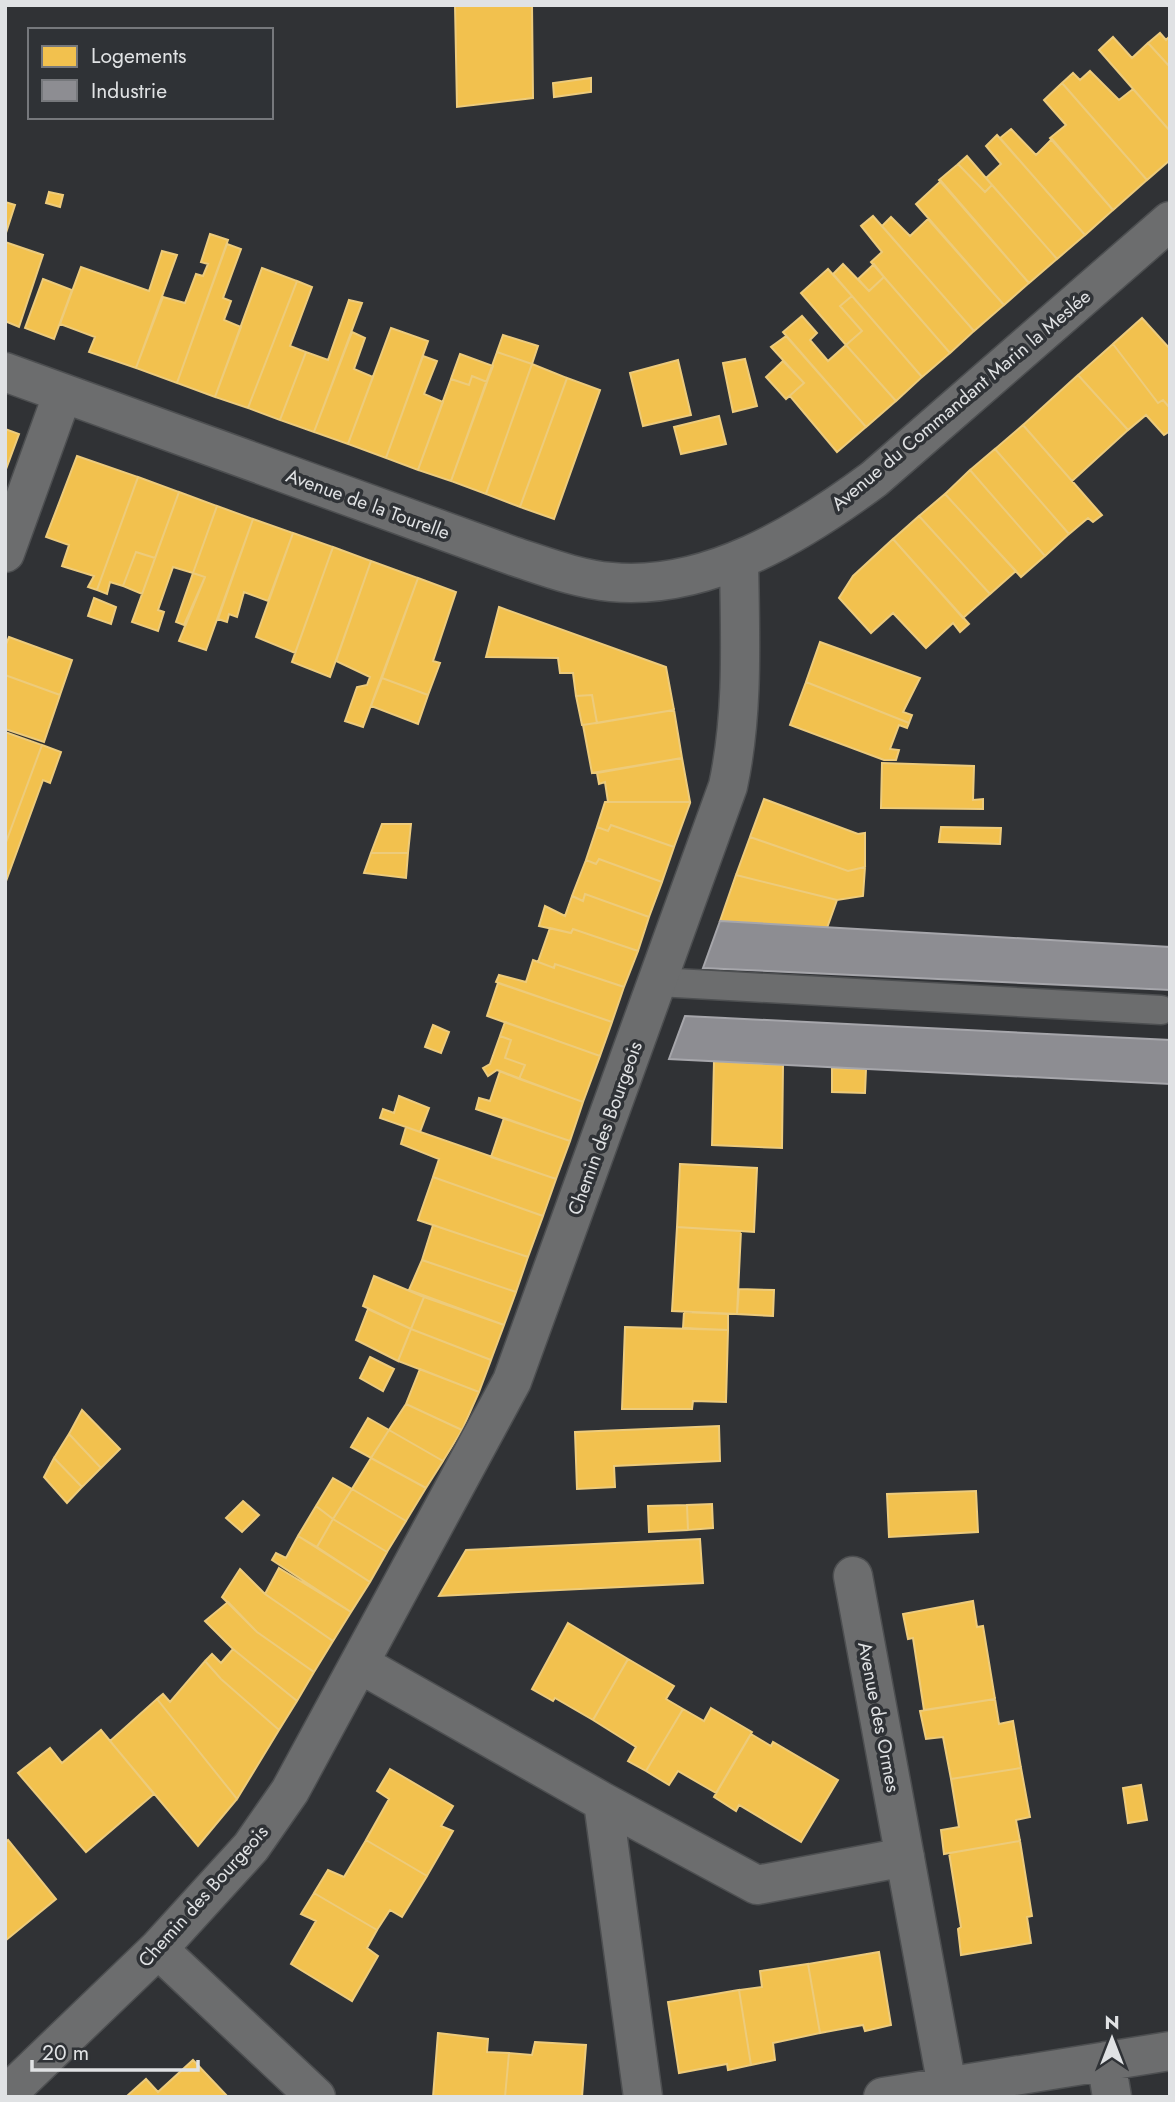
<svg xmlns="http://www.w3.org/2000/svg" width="1175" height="2102" viewBox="0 0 1175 2102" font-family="Jost,sans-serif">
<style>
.homes{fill:#f2c14e;stroke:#edcb7b;stroke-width:2}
.industry{fill:#8d8d92;stroke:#a6a6ab;stroke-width:2}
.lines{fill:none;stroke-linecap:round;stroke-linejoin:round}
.service-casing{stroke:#4d4f51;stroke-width:31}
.minor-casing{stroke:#4d4f51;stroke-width:41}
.service{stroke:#6c6d6e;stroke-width:28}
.minor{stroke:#6c6d6e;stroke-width:38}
.labels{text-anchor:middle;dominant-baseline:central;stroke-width:7;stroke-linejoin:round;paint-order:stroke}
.street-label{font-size:19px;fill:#e0e2e4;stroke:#2f3236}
</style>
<rect width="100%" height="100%" fill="#303235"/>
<!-- homes -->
<path class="homes" d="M455,5h77l1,93 -76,9z
M1160,33l6,7 4,-4v31l-22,-24z
M1113,37l19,21 16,-15 22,24v64l-71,-81z
M1090,71l29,29 14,-11 37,42v29l-23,20 -85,-97 11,-10 7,7z
M591,78v14l-37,5 -1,-14z
M1062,83l85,97 -34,30 -63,-72 16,-13 -22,-25z
M1011,129l25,26 16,-16 61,71 -28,25 -85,-97z
M997,135l88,100 -28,24 -71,-81 15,-14 -15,-18z
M967,156l25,29 -7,7 -27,-28z
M958,164l27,28 7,-7 65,74 -28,24 -90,-103z
M941,181l88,102 -25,22 -88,-101z
M49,192l14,3 -3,12 -14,-4z
M5,202l10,3 -10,31z
M873,216l101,115 -24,22 -79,-91 11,-10 -21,-26z
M891,217l19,19 18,-17 76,86 -30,26 -92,-105z
M210,234l18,6 -51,143 -41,-15 27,-71 22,6 11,-29 7,2 5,-12 -7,-2z
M5,242l38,13 -24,72 -14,-6z
M227,244l14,5 -18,49 8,3 -7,19 17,7 -26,70 -38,-14z
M162,251l15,4 -41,113 -47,-16 6,-15 -35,-13 21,-57 68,24z
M843,264l26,27 15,-14 66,76 -28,24 -89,-103z
M874,264l10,13 -15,14 -11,-12z
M262,268l35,13 -49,127 -33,-11z
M828,269l24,27 -12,10 22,25 -16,14 -45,-52z
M43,279l29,11 -18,49 -29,-11z
M297,281l15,6 -22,59 16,6 -26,68 -32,-12z
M852,296l70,81 -26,24 -50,-56 16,-14 -22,-25z
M349,300l13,3 -48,129 -34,-12 26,-68 22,8z
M802,316l15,17 -7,7 18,21 18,-16 50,56 -30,26 -83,-95z
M1142,318l28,31v59l-7,-8 -5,3 -45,-59z
M391,328l37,13 -42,117 -38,-14z
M352,332l13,6 -11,31 19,8 -25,67 -34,-12z
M503,335l35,11 -6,18 -35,-12z
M786,336l80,91 -29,25 -47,-56 -4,3 18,-16 -33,-36z
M1113,344l45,59 5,-3 7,8v23l-6,4 -18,-20 -18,15 -50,-55z
M497,352l35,12 -46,130 -35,-13z
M460,354l33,12 -6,16 -15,-6 -3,9 -18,-6z
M423,356l14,5 -13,33 19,8 -25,68 -32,-12z
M745,359l12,47 -24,6 -10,-49z
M678,360l13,55 -48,11 -13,-53z
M783,361l21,22 -18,16 -20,-22z
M532,364l35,14 -47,129 -34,-13z
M1078,375l50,55 -56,51 -49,-56z
M472,376l15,6 -36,99 -33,-11 33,-91 18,6z
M567,378l33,12 -46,129 -34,-12z
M719,416l7,28 -45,10 -7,-27z
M1023,425l70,80 9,10 -9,7 -5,-4 -19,16 -74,-85z
M5,429l14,5 -14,38z
M995,449l74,85 -24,22 -75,-86z
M77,456l61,21 -41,113 -9,-3 6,-11 -32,-10 7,-21 -23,-8z
M970,470l75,86 -24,21 -76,-83z
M138,477l41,15 -24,66 -19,-6 -13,34 -13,-4 -3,12 -10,-4z
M179,492l38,14 -24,67 -20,-6 -15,43 6,2 -6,19 -26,-9z
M945,494l71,77 -26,23 -71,-78z
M217,506l36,13 -47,131 -27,-9 26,-64 -12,-4z
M919,516l71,78 -27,24 -70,-79z
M253,519l40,14 -25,68 -24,-9 -7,25 -8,-3 -2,8 -9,-3z
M293,533l40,14 -38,106 -39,-16z
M893,539l76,85 -9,8 -7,-9 -27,25 -33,-35 -22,20 -32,-35 14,-22z
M333,547l38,14 -41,116 -38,-15z
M136,552l19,6 -13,36 -19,-8z
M371,561l47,17 -55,149 -18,-6 12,-34 10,-2 3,-8 -34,-16z
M193,573l12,4 -21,48 -8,-3z
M418,578l38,14 -23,69 7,2 -12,32 -46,-17z
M94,598l22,9 -5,17 -23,-8z
M499,607l167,60 8,43 -77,13 -5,-28 -16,1 -3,-23h-13l-2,-15 -72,-1z
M9,637l63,23 -12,35 -55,-20v-28z
M820,642l100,36 -17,34 9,3 -3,8 -103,-41z
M5,675l55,20 -16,47 -39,-13z
M382,678l46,17 -10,29 -47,-18z
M806,682l103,41 -2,5 -8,-3 -9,24 9,1 -3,10h-12l-94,-35z
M592,695l5,28 -15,2 -6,-29z
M674,710l8,48 -90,15 -9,-48z
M5,732l37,13 -37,100z
M42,745l19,7 -11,31 -7,-3 -38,104v-39z
M682,758l8,44h-82l-3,-20 -6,2 -2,-11z
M882,763l92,3 -1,34 10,-1v10l-102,-1z
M764,799l94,35 7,-1v34l-17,4 -98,-34z
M605,802h85v1l-16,44 -63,-22 -3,6 -11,-4z
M382,824h29l-3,29h-37z
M611,825l63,22 -12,35 -63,-23 -3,5 -10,-4 11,-33 11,4z
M941,827l60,1 -1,16 -61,-2z
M750,837l98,34 17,-4 -2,29 -26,4 -101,-25z
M371,853h37l-2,25 -42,-5z
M599,859l63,23 -13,35 -64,-23 -2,7 -11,-5 14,-36 10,4z
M736,875l101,25 -10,28 -107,-7z
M585,894l64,23 -11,34 -65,-22 -2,4 -32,-7 6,-20 20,10 7,-20 11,5z
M550,928l21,5 2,-4 65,22 -14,36 -69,-23 -1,4 -16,-6z
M533,960l21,8 1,-4 69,23 -12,35 -116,-40 3,-7 27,7z
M498,983l114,39 -12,34 -113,-40z
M505,1022l95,34 -17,46 -64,-23 6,-14 -20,-7 6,-18 -11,-4z
M433,1025l16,7 -8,21 -16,-6z
M500,1036l11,4 -6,18 20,7 -6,14 -22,-9 -9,6 -5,-8 7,-4z
M714,1061l69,4 -1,83 -70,-3z
M832,1068l34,1 -1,24 -33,-1z
M500,1071l83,31 -13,39 -94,-32 3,-11 11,3z
M399,1096l30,12 -9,24 -40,-14 3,-9 11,4z
M504,1118l66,23 -14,38 -65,-22z
M406,1127l150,52 -13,37 -110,-39 6,-18 -38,-15z
M680,1164l77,4 -3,64 -77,-5z
M433,1177l110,39 -15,41 -110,-37z
M433,1225l95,32 -12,35 -94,-32z
M677,1227l64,4 -4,83 -65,-3z
M422,1260l94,32 -12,33 -95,-35z
M374,1276l50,21 -13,32 -48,-23z
M739,1289l35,1 -1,26 -36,-2z
M424,1297l80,28 -13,35 -80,-31z
M368,1309l43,20 -13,32 -42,-21z
M684,1312l44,2v16l-45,-2z
M625,1327l103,3 -2,72 -33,-1 -1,8h-70z
M411,1329l80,31 -12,32 -81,-31z
M370,1357l24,12 -11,22 -23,-13z
M420,1369l59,23 -17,38 -56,-26z
M406,1404l56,26 -19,31 -54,-31z
M82,1410l38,39 -19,19 -32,-34z
M368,1418l21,12 -18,28 -20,-11z
M719,1426l1,35 -106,5 1,21 -38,2 -2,-57z
M389,1430l54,31 -17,27 -55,-30z
M69,1434l32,34 -19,19 -28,-29z
M54,1458l28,29 -15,16 -23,-26z
M371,1458l55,30 -20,33 -54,-32z
M333,1478l19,11 -19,30 -17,-13z
M352,1489l54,32 -19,31 -54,-33z
M976,1491l2,41 -89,5 -2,-43z
M243,1501l16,14 -17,17 -16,-14z
M712,1504l1,24 -25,2 -1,-25z
M687,1505l1,25 -39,2 -1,-26z
M316,1506l17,13 -16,28 -19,-11z
M333,1519l54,33 -17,30 -53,-35z
M298,1536l72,46 -19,30 -79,-52 4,-7 10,5z
M700,1539l3,44 -264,13 27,-46z
M279,1568l72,44 -18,29 -68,-47z
M240,1569l25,25 68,47 -19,31 -57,-40 -35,-35z
M973,1601l4,26 6,-1 12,73 -71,11 -11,-72 -5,1 -5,-25z
M228,1602l29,30 57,40 -17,29 -64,-52 -28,-28z
M568,1623l60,36 -35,61 -38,-22 -2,3 -21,-12z
M233,1649l64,52 -18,29 -58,-51 -16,-18 7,-7 9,9z
M628,1659l46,27 -8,13 17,10 -37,62 -18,-10 8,-14 -43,-27z
M205,1661l16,18 58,51 -42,69 -80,-100 6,-5 7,8z
M157,1699l80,100 -39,47 -88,-105z
M995,1699l4,25 14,-3 8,47 -70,11 -8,-42 -17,2 -6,-28z
M711,1708l41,24 -36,61 -38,-22 -9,14 -23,-14 37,-62 21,12z
M101,1730l53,64 -68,58 -68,-79 32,-25 12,15z
M751,1734l20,12 2,-4 65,38 -37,62 -62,-37 -3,6 -22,-14z
M1021,1768l9,49 -14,3 4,21 -76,13 -3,-24 18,-3 -8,-48z
M390,1769l63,37 -12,20 12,5 -26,45 -61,-36 23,-41 -12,-8z
M1141,1785l6,35 -19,3 -5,-35z
M8,1840l48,59 -51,42v-98z
M366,1840l61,36 -25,41 -12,-7 -13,20 -63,-37 14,-23 16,7z
M1020,1841l12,75 -5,1 4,26 -70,12 -3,-26 3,-2 -12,-74z
M314,1893l63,37 -10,18 11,8 -26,45 -61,-37 25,-43 -15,-7z
M879,1952l12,73 -26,6 -2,-6 -43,8 -12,-69z
M808,1964l12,69 -47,10 2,17 -24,5 -12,-75 23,-3 -2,-16z
M739,1990l12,75 -23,5 -1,-6 -48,9 -11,-71z
M438,2033l50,6 -1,13 22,1 -4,44h-72z
M535,2042l51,3 -4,52h-77l4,-44 23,2z
M193,2060l35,37 -101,-1 19,-17 12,13z"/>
<!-- industry -->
<path class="industry" d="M720,921l450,26v43l-467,-22z
M685,1016l485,24v44l-501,-25z"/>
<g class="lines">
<!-- service casing -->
<g class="service-casing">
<path id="service" d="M658,982l503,28"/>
</g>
<!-- minor casing -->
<g class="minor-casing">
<path id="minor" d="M5,372l508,184c31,10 64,23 98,26 96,9 189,-48 263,-103l296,-258
M5,553l58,-160
M853,1576l94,510
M360,1664l243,138 154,83 148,-28
M603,1802l40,295
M158,1949l158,148
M1106,2061l6,36
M5,2096l153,-147 93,-102 39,-56 222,-410 216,-595c16,-74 12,-150 11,-226
M883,2097l287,-46"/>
</g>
<!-- service -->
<use href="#service" class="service"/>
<!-- minor -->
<use href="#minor" class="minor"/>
</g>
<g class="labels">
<!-- street labels -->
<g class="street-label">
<text transform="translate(961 400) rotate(-40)">Avenue du Commandant Marin la Meslée</text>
<text transform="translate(368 504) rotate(20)">Avenue de la Tourelle</text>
<text transform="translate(605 1128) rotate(-70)">Chemin des Bourgeois</text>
<text transform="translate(879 1717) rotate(79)">Avenue des Ormes</text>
<text transform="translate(203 1896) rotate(-48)">Chemin des Bourgeois</text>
</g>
</g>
<!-- border -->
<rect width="1175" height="2102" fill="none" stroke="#e0e2e4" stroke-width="14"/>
<!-- legend -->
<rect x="28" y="28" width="245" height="91" fill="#2f3236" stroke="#76787c" stroke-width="2"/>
<rect x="42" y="46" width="35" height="21" fill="#f2c14e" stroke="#76787c" stroke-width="2"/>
<text x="91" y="63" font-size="21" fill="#e0e2e4">Logements</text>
<rect x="42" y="80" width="35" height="21" fill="#8d8d92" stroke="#76787c" stroke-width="2"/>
<text x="91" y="98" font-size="21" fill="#e0e2e4">Industrie</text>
<!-- north arrow -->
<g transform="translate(1112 2039)" stroke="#2f3236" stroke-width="5" paint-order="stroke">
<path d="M0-5L12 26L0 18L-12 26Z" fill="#e0e2e4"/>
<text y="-10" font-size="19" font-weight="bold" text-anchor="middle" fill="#e0e2e4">N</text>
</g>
<!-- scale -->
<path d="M32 2060v10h166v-10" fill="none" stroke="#e0e2e4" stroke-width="3.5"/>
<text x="42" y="2060" font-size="21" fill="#e0e2e4" stroke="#2f3236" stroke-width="5" paint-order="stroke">20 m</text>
</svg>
